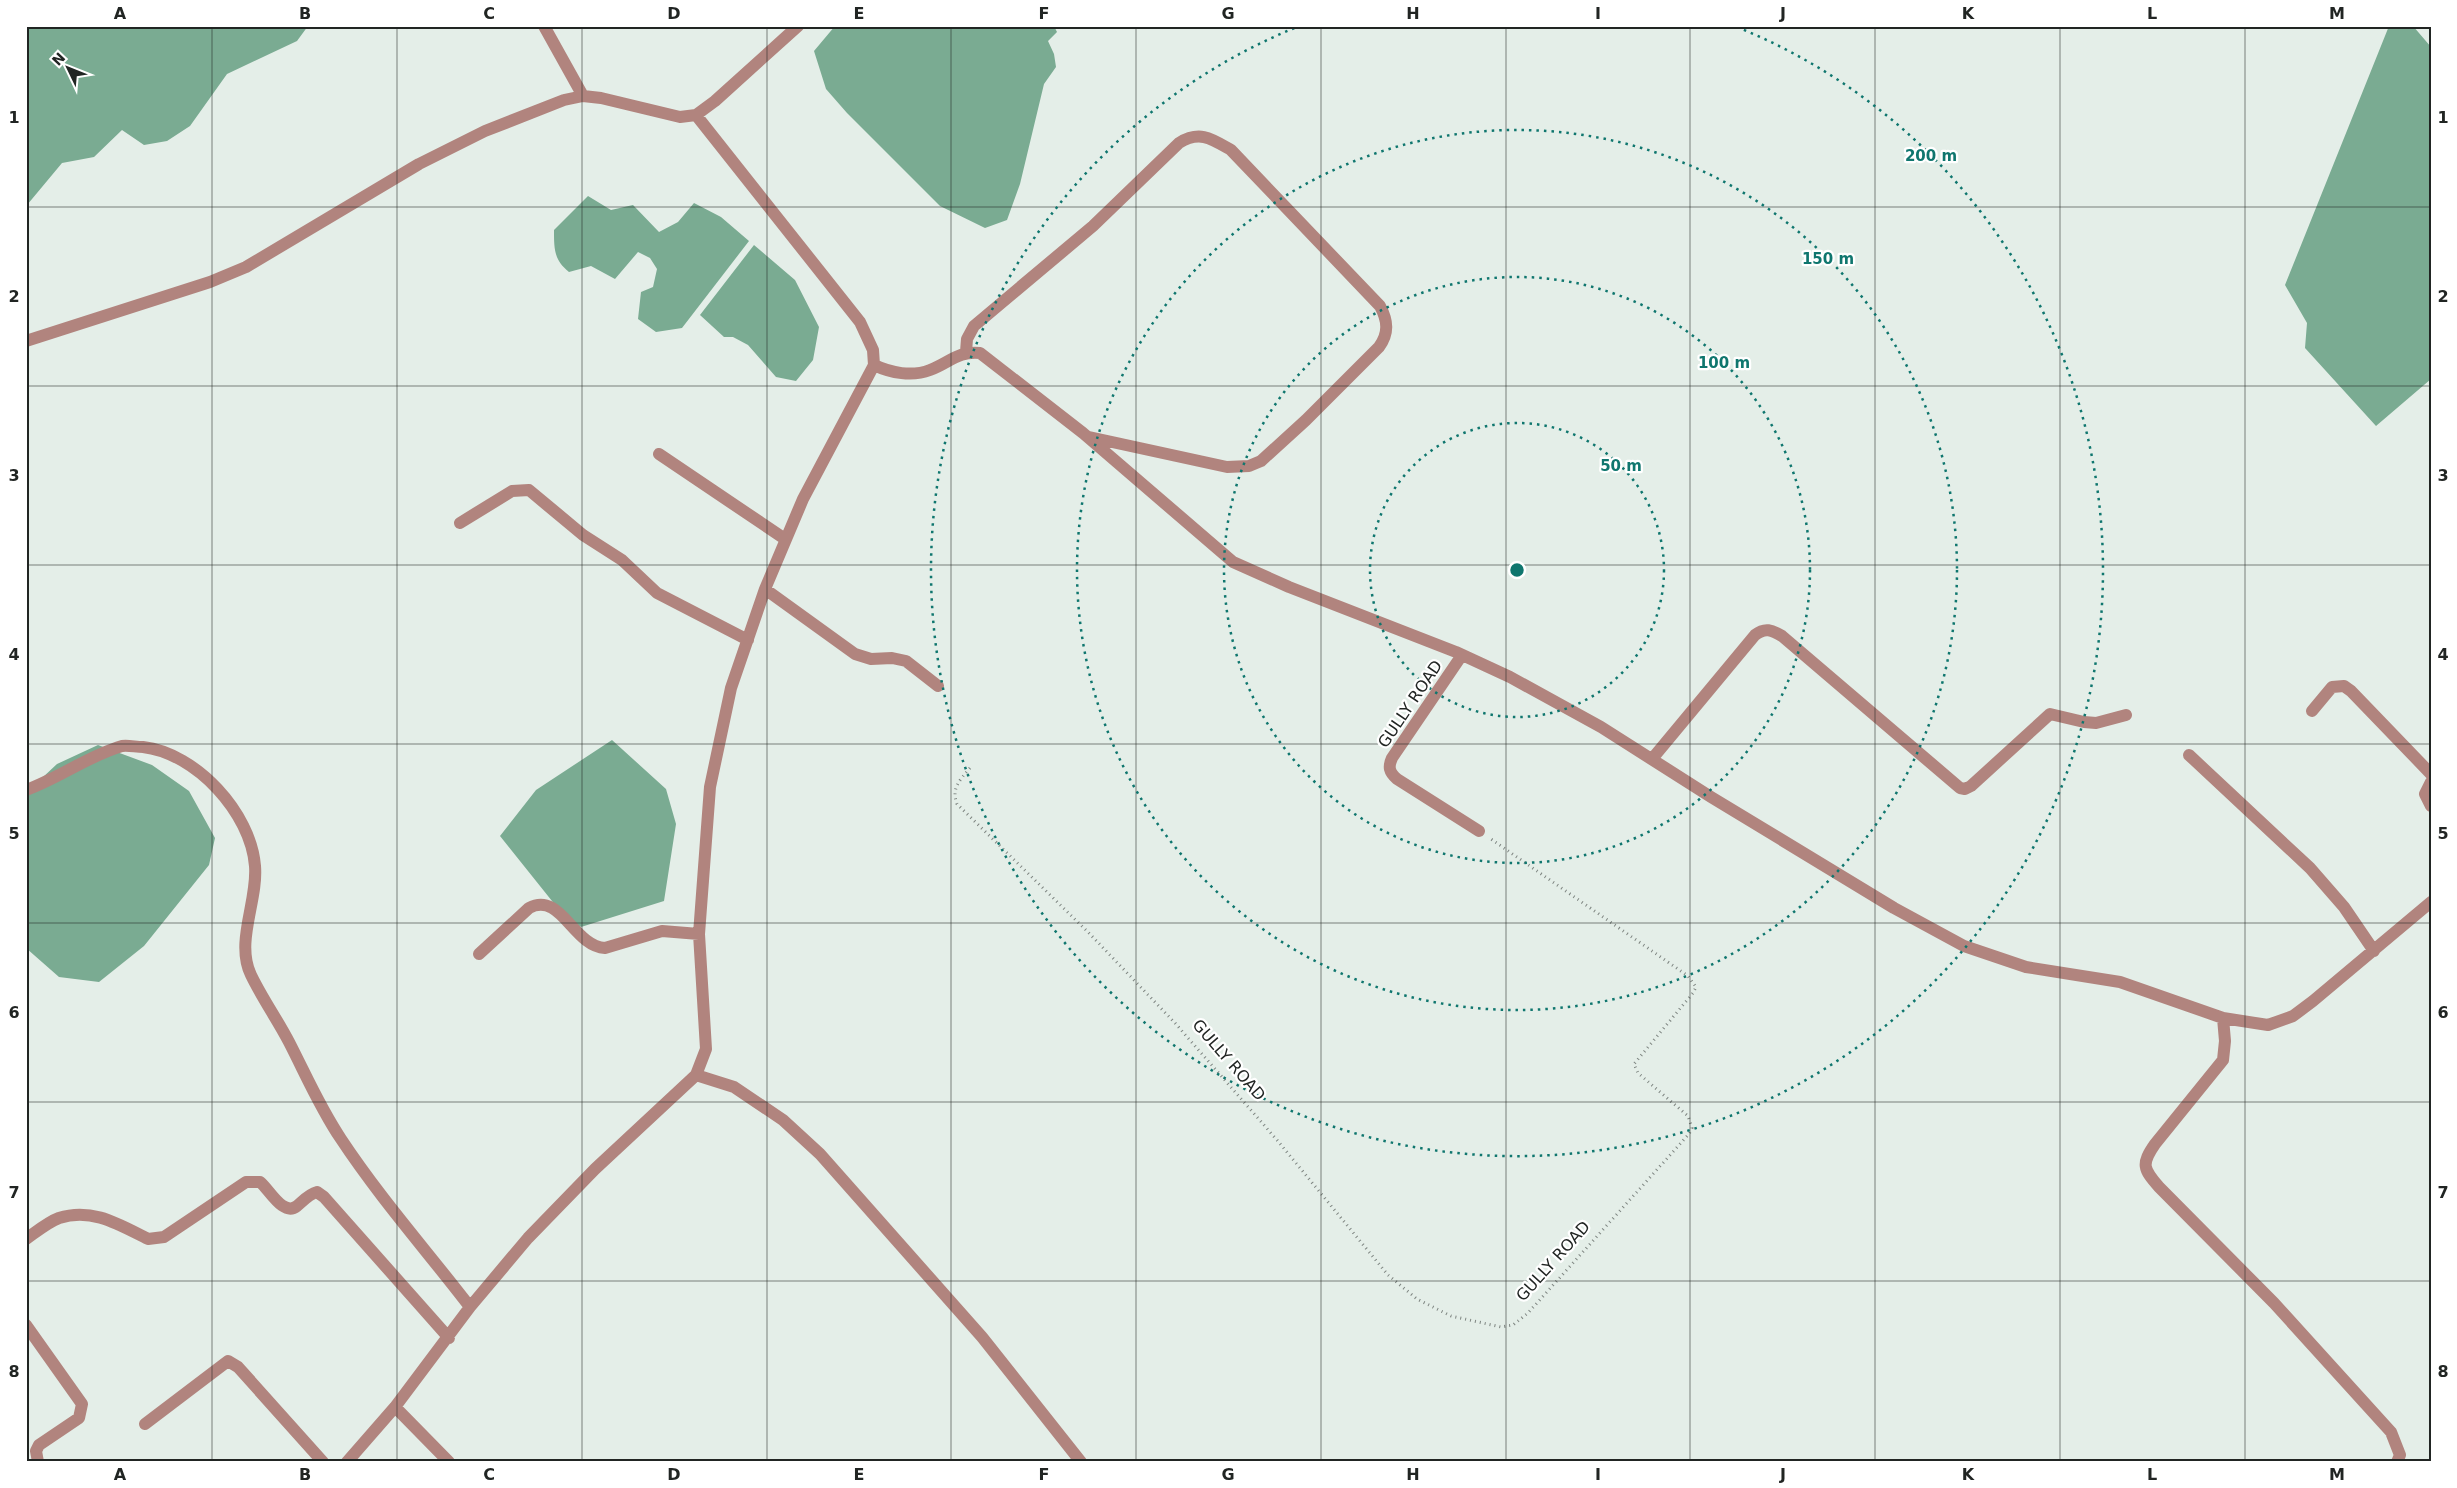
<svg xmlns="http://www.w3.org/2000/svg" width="2457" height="1488" viewBox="0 0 2457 1488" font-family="'DejaVu Sans',sans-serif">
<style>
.water{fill:#7aab92}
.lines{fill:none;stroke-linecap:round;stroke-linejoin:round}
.path{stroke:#7e8581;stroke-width:3;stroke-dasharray:1 4;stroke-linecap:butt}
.street{stroke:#b1847e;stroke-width:12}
.grid{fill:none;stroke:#212523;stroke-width:1;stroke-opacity:0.55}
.ring{fill:none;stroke:#0f766e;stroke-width:2.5;stroke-dasharray:2.5 5}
.labels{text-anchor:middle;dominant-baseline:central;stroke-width:4.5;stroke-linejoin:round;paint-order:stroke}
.street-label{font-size:16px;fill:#212523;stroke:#fff}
.centre{fill:#0f766e;stroke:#fff;stroke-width:2.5}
.ring-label{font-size:15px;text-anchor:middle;font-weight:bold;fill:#0f766e;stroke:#fff;stroke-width:4.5;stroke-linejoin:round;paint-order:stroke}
.neatline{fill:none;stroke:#212523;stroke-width:2}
.grid-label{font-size:16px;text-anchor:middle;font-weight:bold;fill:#212523}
</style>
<rect width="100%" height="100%" fill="#e4eee8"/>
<!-- water -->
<path class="water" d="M26,26h282l-11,15 -70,33 -37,52 -23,15 -23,4 -22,-15 -28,27 -32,6 -35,42z
M835,26h219l3,6 -9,9 6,13 2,13 -12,17 -24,100 -13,36 -22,8 -45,-22 -93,-93 -21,-24 -12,-38z
M2389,26h24l18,21v332l-55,47 -71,-78 2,-25 -22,-38z
M588,196l23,14 22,-5 26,27 19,-10 16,-19 27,14 28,24 -67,87 -26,4 -18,-13 3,-27 12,-5 4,-18 -7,-11 -12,-6 -23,27 -24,-13 -22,6c-15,-12 -15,-23 -15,-42z
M754,245l41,35 24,47 -6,33 -17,21 -20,-4 -28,-32 -15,-8h-9l-24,-22z
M612,740l54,49 10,35 -12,77 -83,26 -17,-11 -64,-80 36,-46z
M98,745l54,20 37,26 26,47 -6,27 -65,81 -45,36 -40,-5 -33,-29v-155l31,-29z"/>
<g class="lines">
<!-- path -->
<path class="path" d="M970,768c-10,12 -19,20 -13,36l130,127 88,92 102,117 111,135 29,24 34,17 50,11 12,-2 15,-12 161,-179 3,-6 -4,-12 -50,-43 -4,-9 59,-71 3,-6 -8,-11 -197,-137"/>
<!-- street -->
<path class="street" d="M544,26l39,70
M26,341l184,-59 36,-15 173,-103 66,-33 79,-31 19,-4 18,2 79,19 16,-2 19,-14 83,-75
M966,352l1,-13 7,-13 119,-100 86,-83c21,-13 33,-4 52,7l149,156c8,15 9,27 -1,41l-73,73 -45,41 -12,5 -22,1 -138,-30
M874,365c17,8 38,12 56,5 21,-8 27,-19 50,-17l103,80 150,129 56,25 167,65 54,25 91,50 110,70 183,111 70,38 62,21 94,15 103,36 45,7 25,-9 20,-15 118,-99
M659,454l126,85
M460,523l52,-32 17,-1 54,45 39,25 35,33 91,47
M765,589l90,65 16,5 21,-1 14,3 32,25
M1462,655l-70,103c-4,9 -3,14 5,21l82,52
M2312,711l20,-24 12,-1 7,5 80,83
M2189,755l121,113 34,39 30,44
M1652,759l103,-124c10,-8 17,-5 27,1l178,152 5,1 6,-3 79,-72 34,8 12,1 30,-8
M2431,782l-6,12 6,12
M26,790c33,-12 64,-35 96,-44 6,-1 14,1 21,1 53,6 108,66 112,119 3,35 -20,76 -4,109 11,23 26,44 38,67 17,33 31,66 52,97 39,59 86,112 129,168
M479,954l50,-46c32,-17 44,38 76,40l57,-17 37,3
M2223,1018l2,23 -2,19 -68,84c-14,20 -12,25 4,43l115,116 117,129 9,23 -3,7
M696,1075l38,12 49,33 37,34 162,183 99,125
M26,1239c10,-7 22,-17 33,-21 33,-11 61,7 89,21l16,-2 82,-55h14c9,7 23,35 37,24 6,-5 12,-12 20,-14l7,5 125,141
M26,1325l56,79 -3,14 -40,27 -3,6 2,11
M395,1407l54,55
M145,1424l83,-63 10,6 85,95
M347,1462l48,-55 75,-100 58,-69 67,-69 101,-94 10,-26 -7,-115 11,-147 21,-99 34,-99 38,-90 71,-134 -1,-15 -13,-28 -164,-207"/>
</g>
<!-- grid -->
<path class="grid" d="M212,26v1436M397,26v1436M582,26v1436M767,26v1436M951,26v1436M1136,26v1436M1321,26v1436M1506,26v1436M1690,26v1436M1875,26v1436M2060,26v1436M2245,26v1436M26,207h2405M26,386h2405M26,565h2405M26,744h2405M26,923h2405M26,1102h2405M26,1281h2405"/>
<!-- distance rings -->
<g class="ring">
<circle cx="1517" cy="570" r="147"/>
<circle cx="1517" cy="570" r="293"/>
<circle cx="1517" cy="570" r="440"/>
<path d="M1737 27A586 586 0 1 1 1297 27"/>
</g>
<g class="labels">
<!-- street labels -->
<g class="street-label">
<text transform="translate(1410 704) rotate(-56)">GULLY ROAD</text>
<text transform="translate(1229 1060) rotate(49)">GULLY ROAD</text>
<text transform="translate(1553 1261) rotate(-48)">GULLY ROAD</text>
</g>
</g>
<circle cx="1517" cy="570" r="8" class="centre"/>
<g class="ring-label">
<text x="1931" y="161">200 m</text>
<text x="1828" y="264">150 m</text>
<text x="1724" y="368">100 m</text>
<text x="1621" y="471">50 m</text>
</g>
<!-- border -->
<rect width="2457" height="1488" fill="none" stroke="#ffffff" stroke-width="55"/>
<!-- north arrow -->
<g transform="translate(68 68) rotate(313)" stroke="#ffffff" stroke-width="4" paint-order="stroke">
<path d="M0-4L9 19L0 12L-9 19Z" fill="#212523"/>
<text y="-8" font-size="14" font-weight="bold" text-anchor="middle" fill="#212523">N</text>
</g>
<rect x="28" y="28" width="2402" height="1432" class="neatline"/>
<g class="grid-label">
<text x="120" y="19">A</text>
<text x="305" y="19">B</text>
<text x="489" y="19">C</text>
<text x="674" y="19">D</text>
<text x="859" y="19">E</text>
<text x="1044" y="19">F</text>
<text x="1228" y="19">G</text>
<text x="1413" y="19">H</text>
<text x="1598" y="19">I</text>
<text x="1783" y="19">J</text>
<text x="1968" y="19">K</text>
<text x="2152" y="19">L</text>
<text x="2337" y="19">M</text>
<text x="14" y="123">1</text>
<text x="2443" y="123">1</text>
<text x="14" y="302">2</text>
<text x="2443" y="302">2</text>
<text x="14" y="481">3</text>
<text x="2443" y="481">3</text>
<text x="14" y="660">4</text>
<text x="2443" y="660">4</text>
<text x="14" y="839">5</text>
<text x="2443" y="839">5</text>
<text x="14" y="1018">6</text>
<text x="2443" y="1018">6</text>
<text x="14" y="1198">7</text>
<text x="2443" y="1198">7</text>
<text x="14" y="1377">8</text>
<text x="2443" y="1377">8</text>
<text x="120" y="1480">A</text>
<text x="305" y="1480">B</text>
<text x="489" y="1480">C</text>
<text x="674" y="1480">D</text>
<text x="859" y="1480">E</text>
<text x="1044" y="1480">F</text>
<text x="1228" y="1480">G</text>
<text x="1413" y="1480">H</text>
<text x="1598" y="1480">I</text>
<text x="1783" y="1480">J</text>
<text x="1968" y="1480">K</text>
<text x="2152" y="1480">L</text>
<text x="2337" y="1480">M</text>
</g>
</svg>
